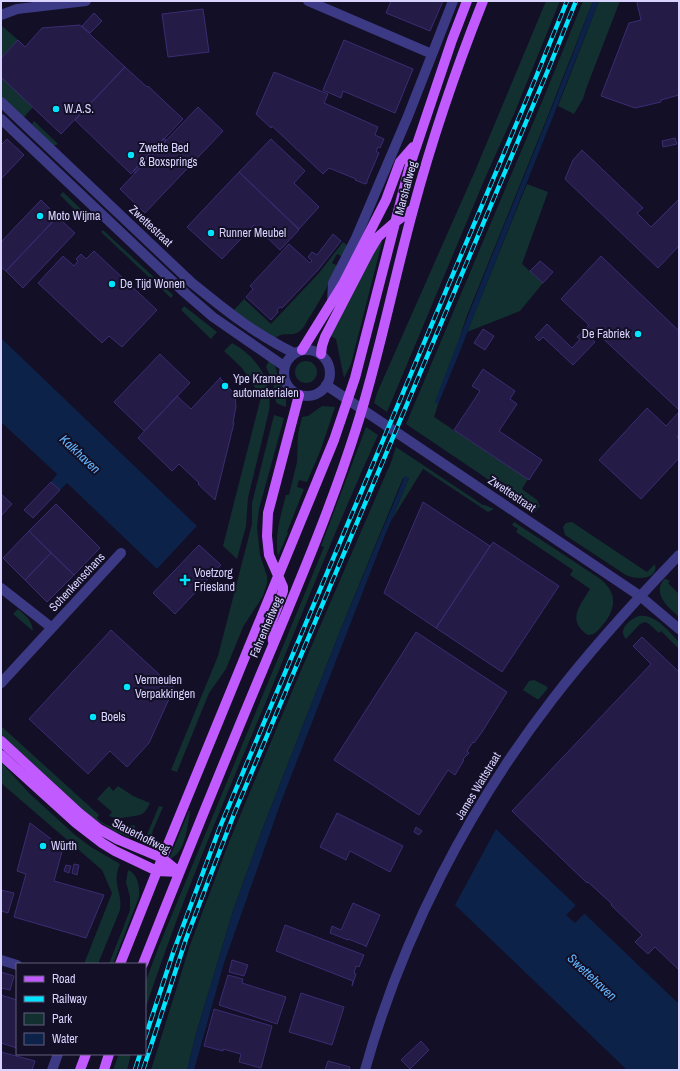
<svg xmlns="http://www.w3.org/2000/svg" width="680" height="1071" viewBox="0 0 680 1071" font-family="'Archivo Narrow',sans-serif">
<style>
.green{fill:#12302f}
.water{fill:#0c2248}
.pier{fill:#130f26}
.building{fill:#241b47;stroke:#3b2d73}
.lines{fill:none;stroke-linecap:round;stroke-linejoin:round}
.minor{stroke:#3d3a85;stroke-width:10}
.major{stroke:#c25bff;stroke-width:10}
.rail-casing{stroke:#00e5ff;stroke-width:4.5}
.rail{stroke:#130f26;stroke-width:3;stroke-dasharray:9;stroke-linecap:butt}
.poi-dot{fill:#00e5ff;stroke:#130f26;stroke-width:1.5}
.labels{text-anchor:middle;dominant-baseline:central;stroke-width:4;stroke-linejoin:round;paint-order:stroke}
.poi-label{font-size:12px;fill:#d9d4ff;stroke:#130f26;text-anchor:start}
.street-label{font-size:12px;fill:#d9d4ff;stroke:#130f26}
.water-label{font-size:13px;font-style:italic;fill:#62b6ff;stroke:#130f26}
</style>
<rect width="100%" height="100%" fill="#130f26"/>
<!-- green -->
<path class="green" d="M546,1h14l-46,113 -28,62 -99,236 -13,-9 3,-10 98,-222z
M583,1h10l-46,117 -81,200 -32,99 94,62 -6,10 15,11 3,6 -4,5 -3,1 -36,-24 -11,-10 -80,-54 138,-327z
M599,1h21l-34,88 -3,10 -9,15 -16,-8z
M1,25l17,15 -17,18z
M1,77l32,30 -8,9 -1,1 -23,-20z
M34,121l24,23 -5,2 -21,-22z
M527,184l21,8 -26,72 21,19 -23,28 -53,21z
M63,192l18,17 -3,4 -18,-18z
M103,230l70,65 -2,3 -70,-66z
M383,238l-32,126 -7,14 -8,-39 -5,-3c16,-33 31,-68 52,-98z
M343,242l5,4 -5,11 -6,-3 -5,9 6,3c-9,17 -17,33 -27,49 -4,5 -6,12 -11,16 -8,7 -18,-1 -25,8l-42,-28 11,-12 27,25 48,-51z
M184,306l33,26 -6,7 -30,-29z
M232,343c26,14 41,39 37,68l-21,87 -2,28 -9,33 -14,-13 38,-149 -19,-29 -18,-17z
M269,360l6,6 1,3 3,12 7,16v10l-8,-3 -2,-2 -3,-20 -7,-15z
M295 372a11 11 0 1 1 22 0a11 11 0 1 1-22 0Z
M322,406l13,1 -14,42 -14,33 -8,-2 -2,7 7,2 -17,43 1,1 -10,23c-4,-21 3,-41 8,-61h3l8,-33 1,-28 4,-17 6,-1z
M274,415l10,3 -25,91 -2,18 3,28 7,21v7l-4,13 -20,31 -17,42 -17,24 -32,79 -6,-2 47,-114 34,-132v-21z
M366,427l12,8c-39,86 -74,174 -110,262 -44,103 -88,207 -123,313v-27l14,-37 165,-399 -3,-1z
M396,447l87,58h2l9,4 -6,3 -65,-43 -32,52 18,-43h-6l-63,153 -78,199 -29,81 -37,123 -9,36h-36l39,-125 39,-103 67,-160 92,-213c4,-7 5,-14 8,-22z
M514,522l85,56c20,15 17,32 2,49 -4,4 -6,8 -13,8 -22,-15 -8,-29 2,-46l-20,-14 3,-5 -57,-38 2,-3 -6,-4z
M572,522l75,50 8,-8c4,16 -19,16 -29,11l-61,-40 -2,-8 3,-4z
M664,579h2l4,2 -2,2 11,11v23c-11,-10 -27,-22 -15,-38z
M18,609c7,6 14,11 15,22l-20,-17z
M639,616c17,-2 29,15 40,26v7l-18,-18 -2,2 -10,-9 -4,-2 -5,2 -14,15c-9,-9 4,-20 13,-23z
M534,680l12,6 2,2 -9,11h-2l-14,-9 6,-9z
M1,726l98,89 -2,3c12,11 20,11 36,7l2,1v2l-5,10 -16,-7 -26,-16 -87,-79z
M1,762l28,31 46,42 16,12 29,17c-9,20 3,28 0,46l-22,54h-14l28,-71 -10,-23 -101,-87z
M109,786l4,5 5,-5 15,10 17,7c-6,13 -9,12 -22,14 -7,1 -12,2 -19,-1l3,-4 -15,-13z
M159,806l4,1 -10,23 -1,5 -6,2z
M189,811h1c-2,14 -5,44 -21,48z
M128,870c10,4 12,17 11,27l-26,67h-4l21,-54v-13l-4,-15z
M119,1054h12l-4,16h-14z"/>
<!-- water -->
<path class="water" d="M593,1h6l-141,355 -19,46 -3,2 -1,-2c50,-135 108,-266 158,-401z
M1,338l196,188 -40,43 -90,-86 -7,7 -9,-8 6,-8 -56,-52z
M405,476l3,1 1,1 -26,62 -102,262 -57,161 -30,107h-7l9,-36 37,-123 29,-81 78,-199z
M496,829l183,175v66h-52l-172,-165z"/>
<!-- pier -->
<path class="pier" d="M577,904l9,8 -11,11 -9,-8z"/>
<!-- building -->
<path class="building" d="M391,1h52l-13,30 -44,-18z
M638,1h41v94l-18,5v2l-26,6 -34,-12 28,-73 12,-3 -4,-17z
M203,9l6,43 -41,5 -6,-43z
M94,13l8,8 -12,12 -8,-7z
M80,25l45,42 -64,67 -60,-57v-19l17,-18 7,7 17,-19z
M344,40l69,29 -18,44 -52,-22 -2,7 -18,-8z
M125,67l22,20 1,-1 35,33 -52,55 -56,-54z
M274,72l54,22 -4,9 54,24 -3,8 9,4 -4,9 -2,-1 -2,4 3,2 -12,28v2l-2,1 -10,-4 1,-1 -27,-11 -6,6 -51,-48 -1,2 -15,-14z
M198,107l25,24 -78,82 -25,-24z
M164,138l2,2 -31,33 -2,-2z
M675,138l2,6 -14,3 -1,-6z
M7,139l17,16 -23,24v-34z
M271,139l34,32 -11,12 25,24 -20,22 -60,-57z
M582,150l61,58 -6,5 14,14 28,-28v47l-21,22 -93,-89 8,-19z
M239,172l60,58 -19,20 -26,-25 -32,34 -35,-32z
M41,200l11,11 1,-1 6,5 -53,56 -5,-4v-25z
M59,215l6,6 -2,1 12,11 -52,55 -17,-17z
M333,234l8,7 -23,29 -36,38 -2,-1 -3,3 1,2 -7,8 -25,-23 7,-8 -3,-3 39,-42 21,19 2,-2 -4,-4 4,-5 5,3z
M94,251l63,59 -35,37 -13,-11 -7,7 -64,-60 25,-27 11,10 4,-5 -2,-2 5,-5 5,5z
M601,256l78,75v79l-84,-79 -6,5 6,6 -22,23 -30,-28 -4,4 -4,-4 12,-13 25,24 8,-9 -3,-2 12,-12 -28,-26z
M540,261l13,11 -10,11 -13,-12z
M483,329l11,7 -9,14 -11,-7z
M160,354l30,29 -46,48 -30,-29z
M483,369l32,22 -5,8 7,5 -18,27 43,29 -13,20 -75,-50 26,-39 -8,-5z
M221,377l-1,1 12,13 3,6 1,9 -3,17h1l-19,77 -17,-16 1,-1 -20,-19 -7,7 -34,-33 39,-42 14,13z
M647,408l19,18 13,-14v22l-2,3 2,2v19l-38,41 -42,-39z
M51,482l9,8 -27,28 -9,-8z
M1,494l11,10 -11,12z
M423,502l67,44 -54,82 -52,-35z
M56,504l44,44 -26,27 -45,-44z
M29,531l22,22 -26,27 -22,-22z
M493,542l66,44 -57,86 -66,-44z
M199,545l22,20 -46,49 -22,-21z
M51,553l23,22 -27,27 -22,-22z
M111,630l63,58 -25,55 -22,24 -17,-16 -22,23 -59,-55z
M416,632l91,60 -25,40 -8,11 -1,-1 -6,9 2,2 -6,6 1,1 -9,15 -7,-5 -29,45 -85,-55z
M642,637l37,35v298l-24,-23 -7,7 -13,-12 7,-7 -31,-30 1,-1 -24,-22 -1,1 -75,-72 139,-147 -18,-18z
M337,813l66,33 -13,26 -40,-21 -4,9 -26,-13z
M30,823l33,25 -9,33 50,14 -18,43 -72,-21 12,-43 -9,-3z
M416,827l6,4 -3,4 -5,-3z
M74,864l5,1 -2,10 -5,-2z
M66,865l5,1 -2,7 -5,-2z
M1,890l13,3 -6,20 -7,-2z
M353,903l27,12 -14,32v-1l-18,-7v1l-18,-7 2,-7 9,4z
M285,925l79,30 -5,12 -3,-1 -2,7 2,1 -4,12 1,-5 -77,-30z
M232,960l16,5 -4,11 -15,-4z
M1,972l13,4 -4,14 -9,-2z
M228,975l15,4 -1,4 44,14 -9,27 -58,-19z
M301,993l43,14 -12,38 -43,-13z
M1,995l16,5v48l-16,-5z
M214,1009l58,17 -11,42 -22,-6 2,-8 -18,-5v2l-19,-5z
M421,1041l8,9 -19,19 -9,-9z
M1,1052l34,9 -3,9h-31z
M328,1061l22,6 -1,3h-24z"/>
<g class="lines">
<!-- minor -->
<path class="minor" d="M308,1l124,53
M1,15l16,-6 69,-8
M1,102l191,181c32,26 64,52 102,70
M1,119l183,173 29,25 71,49
M332,303l1,-20 23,-45 52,-122 45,-115
M284 373a23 23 0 1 1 46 0a23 23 0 1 1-46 0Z
M326,385l314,211 39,33
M1,588l51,40
M1,683l120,-130
M1,960l16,5
M52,1070l6,-16
M365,1070c37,-133 103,-261 187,-370 39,-51 83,-99 127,-145"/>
<!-- major -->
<path class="major" d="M302,350l41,-66 43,-84 14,-38 13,-15
M321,354l1,-8 3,-9 44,-85 9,-15 16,-14 19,-14
M273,642l-2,-18 12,-33v-4l-14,-32 -2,-19 1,-23 31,-118
M1,741l78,72 20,16 20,11 43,18 17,14
M1,755l75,68 26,20 13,8 42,20 22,1
M120,964l37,-93 177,-431 21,-62 55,-213 42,-125 15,-39
M143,964c39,-99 79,-197 120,-295 33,-79 67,-158 93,-240 23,-72 37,-146 57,-219 19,-71 43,-141 70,-209
M80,1070l6,-16
M104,1070l5,-16"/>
<!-- rail casing -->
<g class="rail-casing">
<path id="rail" d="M145,1038l28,-85 47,-126 314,-745 33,-81
M135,1070l5,-16
M143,1070l43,-131 48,-125 314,-744 28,-69"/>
</g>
<!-- rail -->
<use href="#rail" class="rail"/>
</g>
<!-- markers -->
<g class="poi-dot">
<circle cx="56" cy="109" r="4"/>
<circle cx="131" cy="155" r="4"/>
<circle cx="40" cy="216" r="4"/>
<circle cx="211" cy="233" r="4"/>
<circle cx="112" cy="284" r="4"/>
<circle cx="638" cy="334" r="4"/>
<circle cx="225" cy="386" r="4"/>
<path d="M183 574h4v4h4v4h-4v4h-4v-4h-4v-4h4z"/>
<circle cx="127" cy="687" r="4"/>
<circle cx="93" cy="717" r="4"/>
<circle cx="43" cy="846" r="4"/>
</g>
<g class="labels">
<!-- poi labels -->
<g class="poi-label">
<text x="64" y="109">W.A.S.</text>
<text x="139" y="148">Zwette Bed<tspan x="139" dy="14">&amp; Boxsprings</tspan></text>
<text x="48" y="216">Moto Wijma</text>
<text x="219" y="233">Runner Meubel</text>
<text x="120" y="284">De Tijd Wonen</text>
<text x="630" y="334" text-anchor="end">De Fabriek</text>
<text x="233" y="379">Ype Kramer<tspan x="233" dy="14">automaterialen</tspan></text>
<text x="194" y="573">Voetzorg<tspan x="194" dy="14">Friesland</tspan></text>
<text x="135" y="680">Vermeulen<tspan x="135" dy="14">Verpakkingen</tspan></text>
<text x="101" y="717">Boels</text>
<text x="51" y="846">Würth</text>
</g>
<!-- street labels -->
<g class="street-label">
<text transform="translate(406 188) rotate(-75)">Marshallweg</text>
<text transform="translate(151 226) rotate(43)">Zwettestraat</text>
<text transform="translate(512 494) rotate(34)">Zwettestraat</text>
<text transform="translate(77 582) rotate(-47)">Schenkenschans</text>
<text transform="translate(266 627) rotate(-67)">Fahrenheitweg</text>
<text transform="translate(478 786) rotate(-59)">James Wattstraat</text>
<text transform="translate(141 836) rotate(27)">Slauerhoffweg</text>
</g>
<!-- water labels -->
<g class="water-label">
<text transform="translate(80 454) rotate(43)">Kalkhaven</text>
<text transform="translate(592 977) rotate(43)">Swettehaven</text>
</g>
</g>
<!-- border -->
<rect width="680" height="1071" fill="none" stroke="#d9d4ff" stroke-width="4"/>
<!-- legend -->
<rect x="16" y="963" width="130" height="92" fill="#130f26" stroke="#625e7d"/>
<rect x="24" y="976" width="20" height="6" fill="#c25bff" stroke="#625e7d"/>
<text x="52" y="983" font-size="12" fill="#d9d4ff">Road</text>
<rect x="24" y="996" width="20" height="6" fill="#00e5ff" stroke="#625e7d"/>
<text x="52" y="1003" font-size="12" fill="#d9d4ff">Railway</text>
<rect x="24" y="1013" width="20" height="12" fill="#12302f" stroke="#625e7d"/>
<text x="52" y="1023" font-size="12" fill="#d9d4ff">Park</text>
<rect x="24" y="1033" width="20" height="12" fill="#0c2248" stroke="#625e7d"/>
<text x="52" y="1043" font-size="12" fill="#d9d4ff">Water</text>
</svg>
